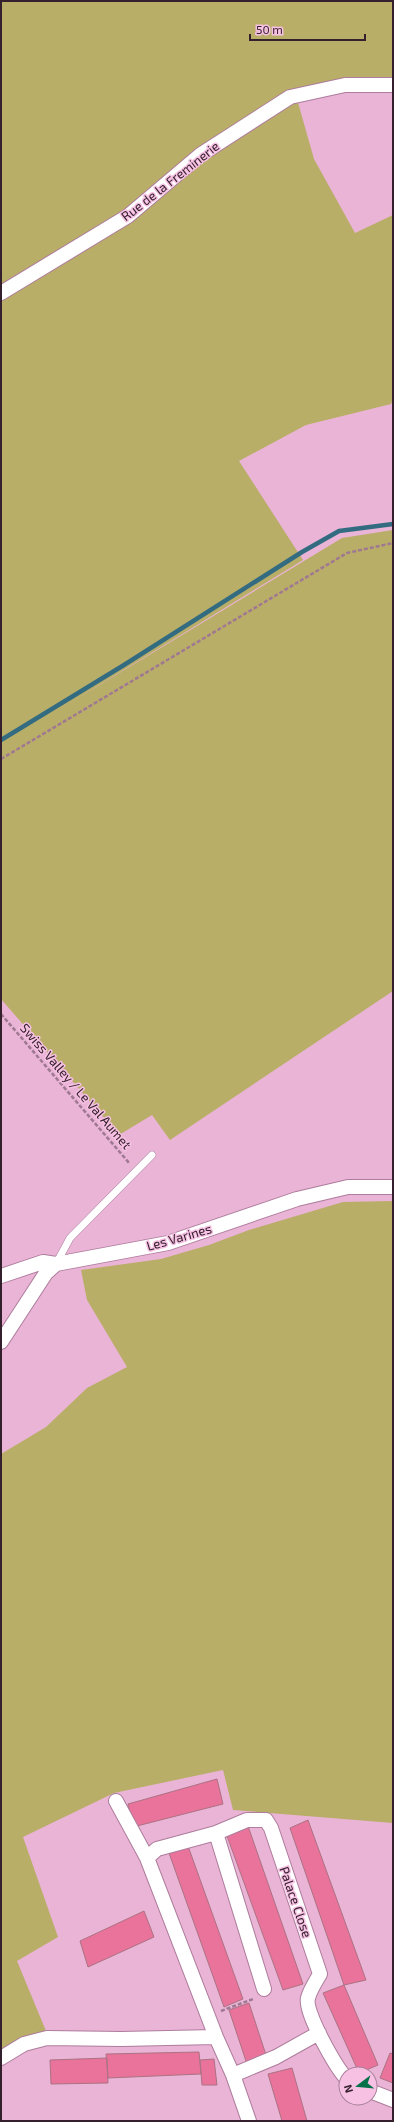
<svg xmlns="http://www.w3.org/2000/svg" width="394" height="2122" viewBox="0 0 394 2122" font-family="'Exo 2',sans-serif">
<style>
.green{fill:#b9ae68}
.lines{fill:none;stroke-linecap:round;stroke-linejoin:round}
.stream{stroke:#336c81;stroke-width:4.5}
.building{fill:#e9739a;stroke:#ac7283}
.lane-casing{stroke:#ae7c9c;stroke-width:8}
.street-casing{stroke:#ae7c9c;stroke-width:16}
.path{stroke:#9f7891;stroke-width:2.5;stroke-dasharray:4 2;stroke-linecap:butt}
.lane{stroke:#fff;stroke-width:7}
.street{stroke:#fff;stroke-width:14}
.labels{text-anchor:middle;dominant-baseline:central;stroke-width:3;stroke-linejoin:round;paint-order:stroke}
.street-label{font-size:13px;fill:#34202d;stroke:#f7c1e3}
</style>
<rect width="100%" height="100%" fill="#e9b4d6"/>
<!-- green -->
<path class="green" d="M1,1h392v79l-107,13 -157,114 -128,81z
M297,99l17,60 41,74 38,-18v184l-2,5 -85,21 -67,36 64,99 -238,146 277,-168 51,-8v461l-223,149 -18,-25 -33,20 -118,-136v-702l198,-138z
M393,1201v622l-160,-13 -10,-40 -109,23 -91,44 35,100 -41,24 29,70 -45,20v-597l45,-27 41,-39 40,-21 -40,-67 -6,-30 80,-11 48,-14 40,-15 94,-28z"/>
<g class="lines">
<!-- stream -->
<path class="stream" d="M1,740l123,-75 178,-113 37,-21 54,-7"/>
</g>
<!-- building -->
<path class="building" d="M217,1779l6,25 -90,23 -5,-23z
M308,1820l58,160 -22,5 -54,-157z
M248,1826l55,158 -20,6 -56,-154z
M188,1846l55,153 -19,8 -55,-154z
M144,1911l10,26 -66,30 -8,-26z
M344,1985l34,80 -19,8 -36,-80z
M249,2003l18,55 -20,6 -18,-54z
M199,2052l2,22 -93,4 -2,-24z
M390,2053l3,1v29l-13,-5z
M107,2058l1,25 -57,1 -1,-24z
M214,2059l3,26h-15l-2,-25z
M292,2068l15,53h-25l-14,-47z"/>
<g class="lines">
<!-- lane casing -->
<g class="lane-casing">
<path id="lane" d="M56,1264l14,-26 82,-83"/>
</g>
<!-- street casing -->
<g class="street-casing">
<path id="street" d="M1,293l127,-77 72,-61 90,-58 55,-12h48
M1,1276l42,-14 13,2
M1,1342l45,-69 10,-9 112,-21 129,-44 51,-12h45
M116,1801l31,57
M216,1833l31,-13h19l5,8 49,146c-4,7 -10,16 -12,24 -4,14 28,69 38,80
M264,1989l-48,-156 -59,16 -10,9 69,179 17,38 43,-18 43,-24
M1,2058l23,-14 23,-6 74,1 95,-2
M233,2075l16,46
M370,2091l23,9"/>
</g>
<!-- path -->
<path class="path" d="M1,759l346,-206 46,-10
M1,1014l129,150
M221,2011l32,-12"/>
<!-- lane -->
<use href="#lane" class="lane"/>
<!-- street -->
<use href="#street" class="street"/>
</g>
<g class="labels">
<!-- street labels -->
<g class="street-label">
<text transform="translate(170 181) rotate(-38)">Rue de la Freminerie</text>
<text transform="translate(76 1086) rotate(49)">Swiss Valley / Le Val Aumet</text>
<text transform="translate(179 1237) rotate(-16)">Les Varines</text>
<text transform="translate(296 1902) rotate(71)">Palace Close</text>
</g>
</g>
<!-- border -->
<rect width="394" height="2122" fill="none" stroke="#34202d" stroke-width="4"/>
<!-- north arrow -->
<g transform="translate(358 2086) rotate(254)"><circle r="19" fill="#f7c1e3" stroke="#a9819a"/>
<path d="M0-3L7 15L0 10L-7 15Z" fill="#01714a"/>
<text y="-6" font-size="11" font-weight="bold" text-anchor="middle" fill="#34202d">N</text>
</g>
<!-- scale -->
<path d="M250 34v6h115v-6" fill="none" stroke="#34202d" stroke-width="2"/>
<text x="256" y="34" font-size="12" fill="#34202d" stroke="#f7c1e3" stroke-width="3" paint-order="stroke">50 m</text>
</svg>
